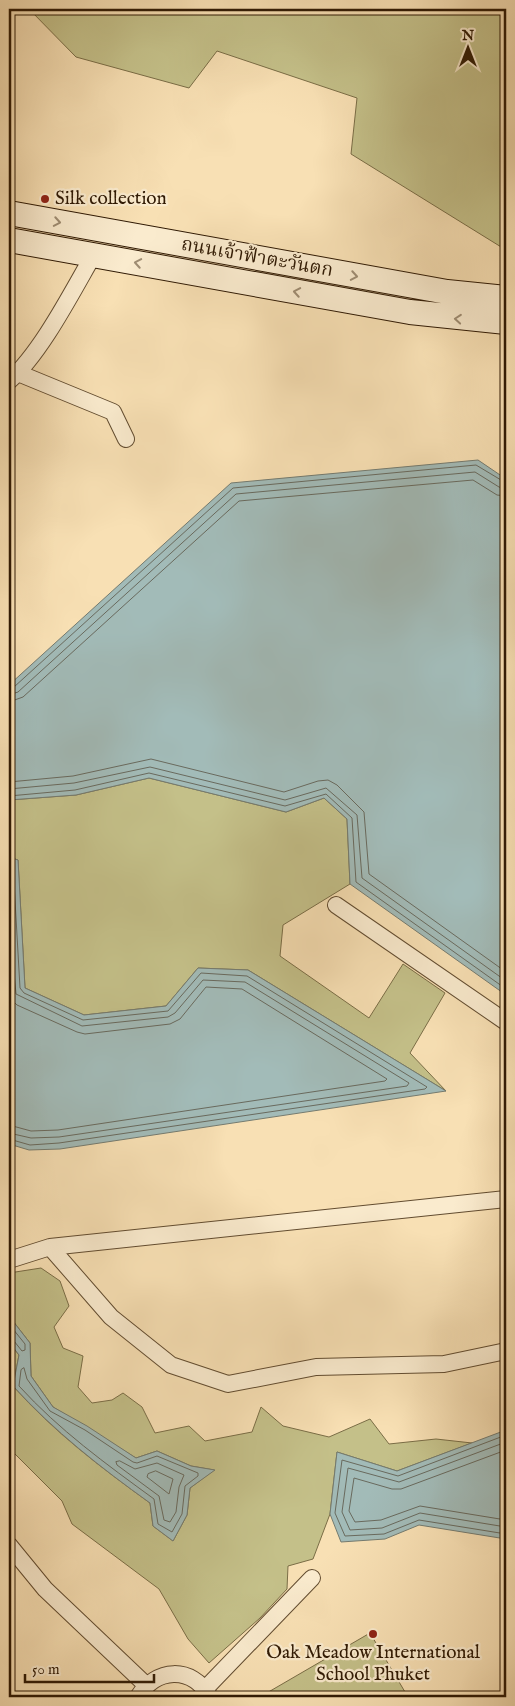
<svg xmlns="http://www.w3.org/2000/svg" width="515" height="1706" viewBox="0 0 515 1706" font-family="'IM FELL English','Noto Serif Thai',serif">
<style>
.green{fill:#c4c089;stroke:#7a6d46}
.water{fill:#a2bbb8;stroke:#747b70}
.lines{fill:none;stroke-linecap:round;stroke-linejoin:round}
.shore{stroke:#696a5e;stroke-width:1}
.street-casing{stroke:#624c30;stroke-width:18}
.secondary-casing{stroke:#301a04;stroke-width:26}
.street{stroke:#faebce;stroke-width:16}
.secondary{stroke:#faebce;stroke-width:24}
.oneway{stroke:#9f8d73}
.poi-dot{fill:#8f2418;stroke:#faebce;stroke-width:2}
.labels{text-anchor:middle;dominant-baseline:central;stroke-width:4.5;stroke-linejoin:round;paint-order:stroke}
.poi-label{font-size:19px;fill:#301a04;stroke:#faebce;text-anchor:start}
.street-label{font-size:19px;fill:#301a04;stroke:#faebce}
</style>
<rect width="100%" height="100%" fill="#f8e0b4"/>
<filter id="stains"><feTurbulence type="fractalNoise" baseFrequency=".004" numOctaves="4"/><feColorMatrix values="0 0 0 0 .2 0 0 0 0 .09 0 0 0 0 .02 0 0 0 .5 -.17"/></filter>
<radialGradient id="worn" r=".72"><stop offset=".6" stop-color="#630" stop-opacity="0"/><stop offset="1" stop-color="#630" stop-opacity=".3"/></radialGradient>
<!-- green -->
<path class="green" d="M29,9h477v241l-155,-96 6,-56 -140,-47 -28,37 -113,-31z
M149,778l137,34 38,-14 23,21 3,65 -67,41 -3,31 89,62 34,-54 42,29 -35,60 36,38 -198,-121 -50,-2 -32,38 -82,9 -59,-27 -7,-128 -9,-3v-57l67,-5z
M41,1268l19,13 9,25 -15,21 9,21 20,8 -5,31 14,16 20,-3 11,-7 19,14 13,26 34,-7 16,15 47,-9 9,-25 22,19 46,11 41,-18 19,25 47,-5 36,4 -75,28 -60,-19 -7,62 -17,45 -25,7 -1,23 -27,29 -51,45 -21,-24 -29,-50 -87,-65 -10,-23 -48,-48 -5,-14v-97l10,13 -6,31c41,46 87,81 137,117l3,23 20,15 14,-26 3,-27 24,-18 -23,-4 -34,-15 -21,7 -83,-51 -22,-31 -1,-33 -21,-27v-43z
M370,1633l38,64h-142l-1,-3z"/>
<!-- water -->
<path class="water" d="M478,460l28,19v516l-156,-111 -3,-65 -23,-21 -38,14 -137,-34 -73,17 -67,5v-115l222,-202z
M9,857l9,3 7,128 59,27 82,-9 32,-38 50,2 198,121 -386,58 -31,1 -20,-6z
M9,1316l21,27 1,33 22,31 34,19 49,32 21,-7 34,15 24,4 -25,18 -3,27 -14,26 -20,-15 -3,-23c-50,-36 -95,-71 -137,-117l6,-31 -10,-13z
M506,1430v233l-4,1 4,-125 -87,-14 -34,14 -44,3 -11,-28 7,-62 60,19z"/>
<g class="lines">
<!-- shore -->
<path class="shore" d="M9,689l5,-2 219,-199 243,-23 30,18
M9,695l9,-3 218,-198 239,-22 24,15 7,2
M9,702l14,-5 216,-196 234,-21 24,15 9,1
M9,782l64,-6 78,-17 133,33 34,-11 10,-1 9,5 27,27 5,62 137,98
M9,789l65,-6 76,-16 135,33 41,-12 31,27 5,63 144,103
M9,796l66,-6 74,-17 136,33 41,-12 26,24 4,64 150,107
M9,862l4,3 7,123 4,5 59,27 85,-9 33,-38 46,3 180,111 -2,2 -366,54 -29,2 -21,-6
M9,919l7,75 66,32 86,-9 7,-4 28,-33 42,2 164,101 -2,3 -348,51 -28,1 -22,-5
M9,997l8,8 60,27 8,2 85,-10 10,-5 26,-32 36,2 145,90 -2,2 -327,49 -27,1 -22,-6
M9,1324l16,20v6l-3,1 -8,-10 -5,-1
M24,1368l3,11 23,32 35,19 48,32 4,1 20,-7 41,17v3l-13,10 -3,28 -10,18 -14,-8 -4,-25c-48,-35 -95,-69 -135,-113l2,-16z
M506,1435l-108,41 -56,-16 -7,53 10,23 39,-2 35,-14 87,14
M506,1442l-107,40 -51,-14 -6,44 8,18 32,-2 38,-15 86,14
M506,1450l-105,39h-9l-38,-11 -5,33 6,11 26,-2 39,-14 86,14
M120,1461l15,8 22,-6 27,12 -5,12 -3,25 -6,10 -6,-2 -5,-24 -42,-31 -1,-3z
M156,1471l17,8 -4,15 -22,-17 1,-3z"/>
<!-- street casing -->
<g class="street-casing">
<path id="street" d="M18,373l95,39 13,27
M9,381c32,-28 63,-89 85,-127
M336,905l170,117
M50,1247l61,70 60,48 57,19 88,-17 128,-3 62,-13
M9,1260l41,-13 456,-48
M9,1545l36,44 101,96
M205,1689l107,-111
M138,1697c18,-29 53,-32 72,0"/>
</g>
<!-- secondary casing -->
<g class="secondary-casing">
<path id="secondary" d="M9,213l438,79 59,6
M9,240l401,72 96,10"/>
</g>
<!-- street -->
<use href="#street" class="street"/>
<!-- secondary -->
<use href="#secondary" class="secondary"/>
</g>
<!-- one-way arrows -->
<defs><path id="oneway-chevron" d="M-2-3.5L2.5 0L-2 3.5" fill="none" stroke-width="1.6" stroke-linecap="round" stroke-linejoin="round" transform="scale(1.25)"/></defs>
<g class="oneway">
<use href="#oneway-chevron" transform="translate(57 222) rotate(10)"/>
<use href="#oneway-chevron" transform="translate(138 263) rotate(-170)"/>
<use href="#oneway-chevron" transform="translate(354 276) rotate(10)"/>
<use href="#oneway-chevron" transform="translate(297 292) rotate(-170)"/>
<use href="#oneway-chevron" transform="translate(458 319) rotate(-175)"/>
</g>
<!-- markers -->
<g class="poi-dot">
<circle cx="45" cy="199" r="5"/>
<circle cx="373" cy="1634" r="5"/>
</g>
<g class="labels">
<!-- poi labels -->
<g class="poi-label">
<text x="55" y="199">Silk collection</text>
<text x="373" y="1653" text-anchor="middle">Oak Meadow International<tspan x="373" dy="22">School Phuket</tspan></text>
</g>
<!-- street labels -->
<g class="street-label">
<text transform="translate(257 258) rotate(10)">ถนนเจ้าฟ้าตะวันตก</text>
</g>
</g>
<!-- margin -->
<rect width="515" height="1706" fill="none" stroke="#f8e0b4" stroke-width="30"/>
<rect x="10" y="10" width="495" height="1686" fill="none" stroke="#301a04" stroke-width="2.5"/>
<rect x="15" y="15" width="485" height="1676" fill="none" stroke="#301a04"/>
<!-- north arrow -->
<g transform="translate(468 48)" stroke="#faebce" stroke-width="4" paint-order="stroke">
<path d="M0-4L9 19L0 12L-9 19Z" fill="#301a04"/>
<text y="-8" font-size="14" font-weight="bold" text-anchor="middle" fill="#301a04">N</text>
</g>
<!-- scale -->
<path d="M25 1674v8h129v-8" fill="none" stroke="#301a04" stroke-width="2.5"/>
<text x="32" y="1674" font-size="15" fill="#301a04" stroke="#faebce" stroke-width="4" paint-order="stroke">50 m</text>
<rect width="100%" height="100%" filter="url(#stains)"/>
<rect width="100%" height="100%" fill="url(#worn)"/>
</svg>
